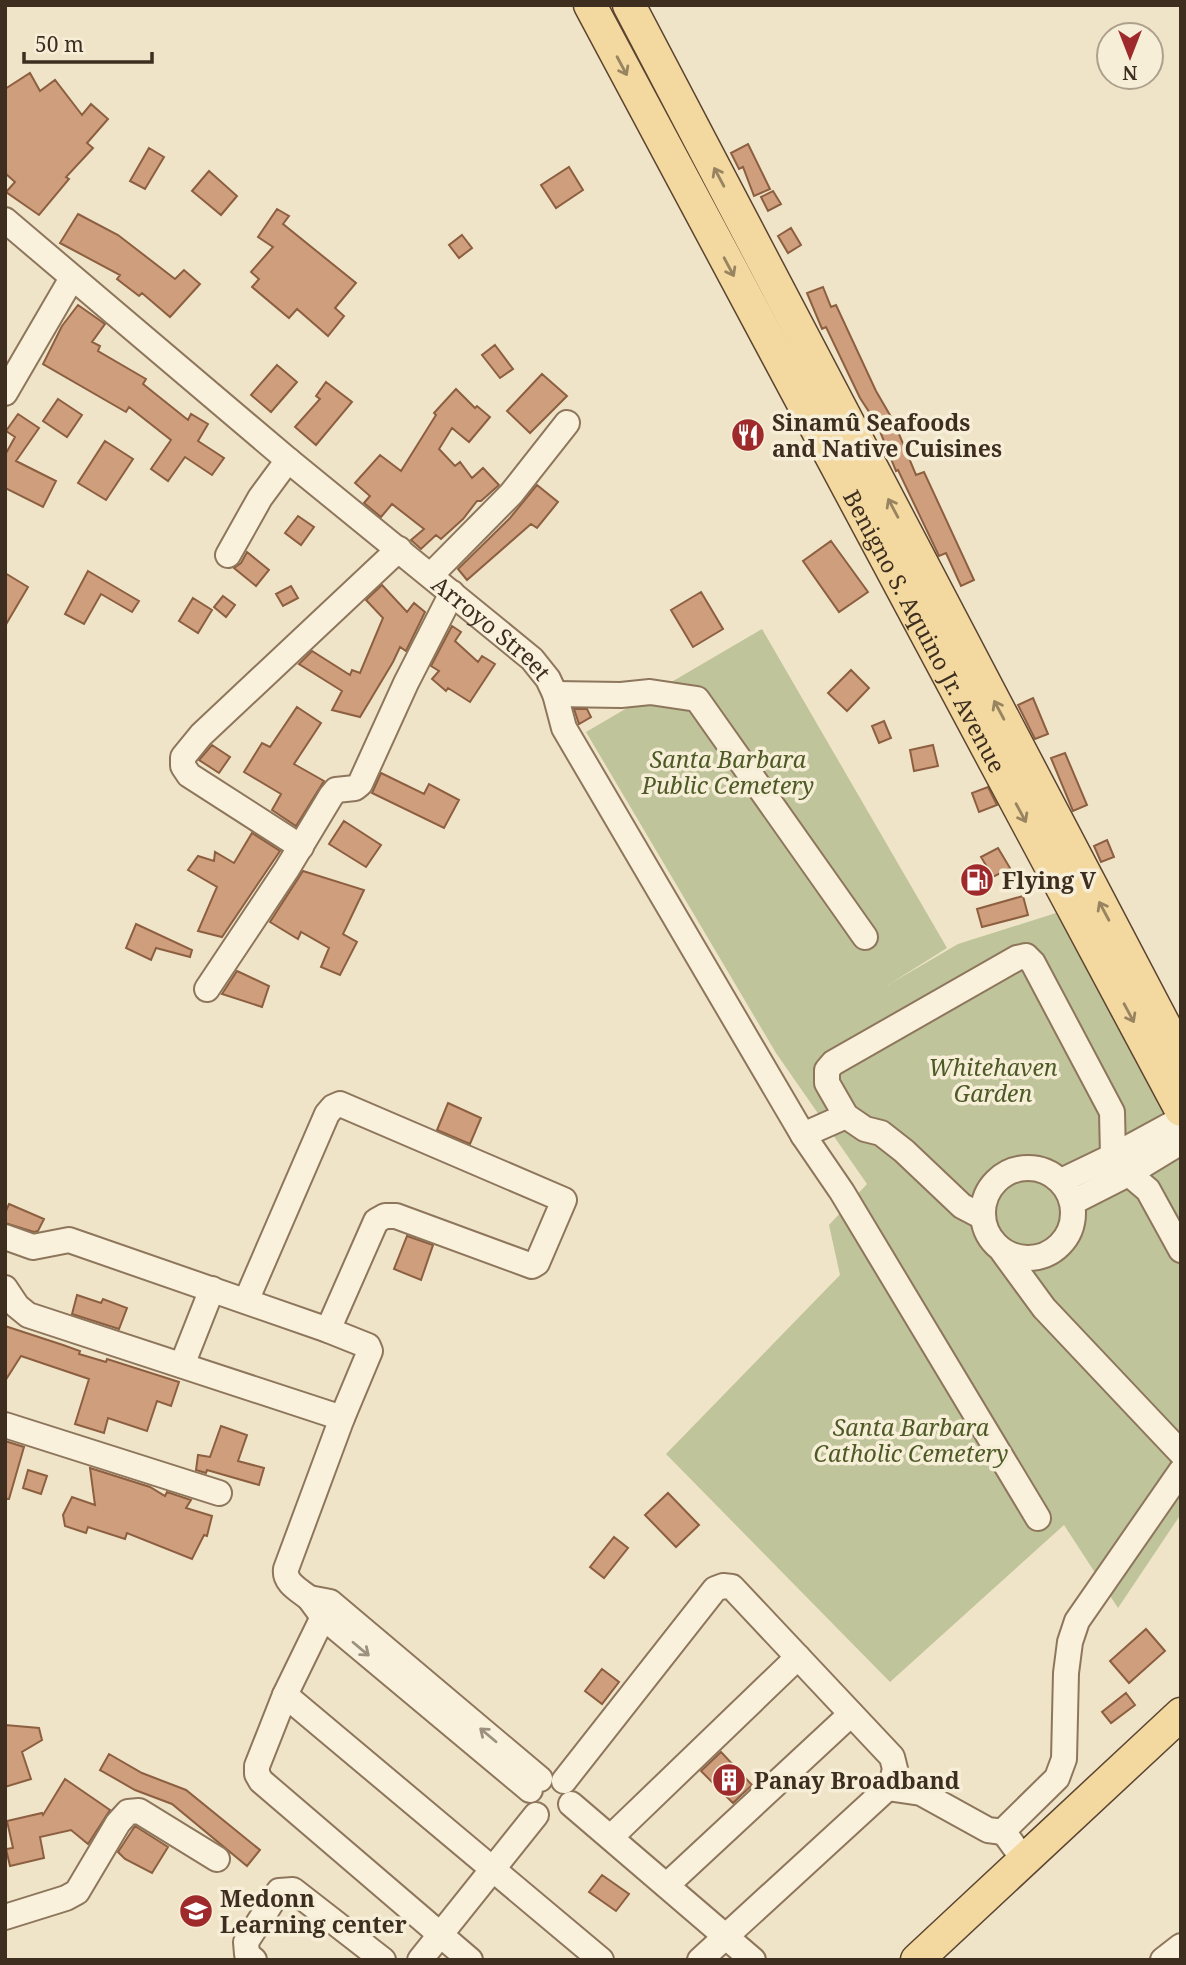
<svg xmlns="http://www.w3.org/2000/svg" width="1186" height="1965" viewBox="0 0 1186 1965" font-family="'Noto Serif',serif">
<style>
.cemetery{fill:#bfc49a}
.building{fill:#cf9f7d;stroke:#8d5f41;stroke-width:2}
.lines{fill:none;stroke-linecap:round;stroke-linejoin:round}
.minor-casing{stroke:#8d765c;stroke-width:28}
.major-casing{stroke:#5b4430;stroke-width:35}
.minor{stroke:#faf1dc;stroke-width:24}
.major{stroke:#f3d9a0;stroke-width:32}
.oneway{stroke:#988460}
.oneway2{stroke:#9c907e}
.labels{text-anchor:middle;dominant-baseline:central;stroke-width:7;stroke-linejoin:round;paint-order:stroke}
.poi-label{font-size:23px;font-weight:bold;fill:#3d2e20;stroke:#f7eed8;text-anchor:start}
.street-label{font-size:23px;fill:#3d2e20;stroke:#f7eed8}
.park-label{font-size:23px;font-style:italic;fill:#4d5a26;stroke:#f7eed8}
</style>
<rect width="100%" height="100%" fill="#f0e4c8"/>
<!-- cemetery -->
<path class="cemetery" d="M762,629l185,319 -59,37 70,-41 98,-31 125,226v375l-63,94 -54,-83 -174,157 -224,-228 174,-179 -11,-50 38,-41 -91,-131 -190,-321z"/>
<!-- building -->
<path class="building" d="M30,73l10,18 15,-11 27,35 9,-11 17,15 -21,24 6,5 -27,29 3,2 -30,36 -33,-23 9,-10 -10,-9v-84z
M748,144l22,45 -16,7 -11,-29 -4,2 -8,-16z
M149,148l15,9 -19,32 -15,-8z
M569,167l14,23 -27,18 -15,-23z
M209,171l28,25 -16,19 -29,-24z
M773,191l8,13 -13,7 -7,-14z
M277,209l12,7 -6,8 73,59 -21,25 9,8 -16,20 -31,-27 -8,9 -37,-31 7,-8 -8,-7 22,-25 -15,-10z
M78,214l40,21 57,44 9,-9 16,14 -30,33 -28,-24 -3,3 -22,-17 3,-4 -60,-32z
M791,228l10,17 -13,8 -10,-17z
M462,235l10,13 -13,10 -10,-13z
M823,287l8,20 5,-2 40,86 18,31 22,53 8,-3 50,108 -13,6 -15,-33 -7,3 -41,-86 -2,1 -19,-47 -17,-26 -34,-71 -4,2 -15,-36z
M78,305l27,19 -13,18 8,4 -2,5 48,28 -3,5 45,36 3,-6 17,10 -10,17 26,17 -12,17 -27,-18 -17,24 -17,-12 20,-29 -42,-33 -3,5 -83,-48 19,-38z
M495,345l18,24 -13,9 -18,-23z
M277,365l20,17 -26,30 -20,-17z
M542,374l25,22 -37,37 -23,-22z
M326,382l26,20 -36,43 -21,-18 25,-28 -4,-3z
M456,389l19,19 2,-2 13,11 -21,25 -17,-14 -13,21 16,17 5,-4 12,16 11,-10 16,17 -18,16h-4l-14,18 -22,20 -5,-4 -15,14 -10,-9 13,-11 -32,-25 -11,13 -17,-14 6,-7 -15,-13 25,-28 21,16 35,-56 -2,-2z
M58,399l24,16 -15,22 -24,-16z
M18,414l21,14 -23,33 40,20 -13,26 -38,-19v-33l10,-18 -9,-6z
M105,441l28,18 -27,41 -28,-17z
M537,485l21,17 -21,26 -6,-4 -64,56 -9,-11 52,-51z
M298,516l16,11 -13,18 -16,-12z
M831,541l37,51 -29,20 -36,-51z
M247,552l22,18 -13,16 -22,-18 7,-5z
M88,571l51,30 -7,11 -31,-18 -17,30 -19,-10z
M5,573l23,14 -23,39z
M382,585l25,27 7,-9 11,9 -19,39 -6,-4 -7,15 -33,55 -28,-7 10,-19 -43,-27 13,-13 38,24 2,-5 8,3 23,-55 -17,-18z
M291,586l7,12 -15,8 -7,-12z
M701,592l22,37 -30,18 -22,-37z
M223,596l12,9 -9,12 -12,-10z
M193,598l19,12 -14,23 -19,-12z
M452,626l9,6 -6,9 23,21 4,-6 13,8 -25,38 -22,-14 -2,3 -14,-12 7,-8 -8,-5z
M851,670l18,18 -22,23 -19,-18z
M1033,698l15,36 -13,5 -17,-34z
M297,707l24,16 -27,41 30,17 -28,45 -24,-16 9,-16 -37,-22 18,-29 8,4z
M574,709h13l4,8 -12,7z
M884,721l7,17 -12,5 -7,-17z
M212,745l18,12 -11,16 -20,-13z
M933,745l5,21 -24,5 -4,-21z
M1065,753l22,52 -14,6 -22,-53z
M381,773l43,21 5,-10 30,16 -15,28 -72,-35z
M988,787l9,18 -18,7 -7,-19z
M344,821l37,24 -15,22 -37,-23z
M252,833l28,18 -58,86 -24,-6 19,-44 -29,-17 10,-14 16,5 1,-9 19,11z
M1107,840l7,17 -13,5 -7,-16z
M998,848l12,20 -17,9 -12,-20z
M303,871l61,19 -21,44 14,8 -17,33 -19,-8 8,-19 -28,-16 -3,7 -28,-17z
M1023,896l5,19 -46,12 -5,-18z
M136,924l56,26 -2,7 -34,-9 -5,12 -25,-12z
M237,971l32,15 -7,21 -40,-13z
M448,1103l33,15 -11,26 -33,-14z
M9,1204l35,15 -6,12 -4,1 -29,-9v-10z
M407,1236l26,9 -12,35 -27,-11z
M77,1295l24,8 2,-4 24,9 -8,21 -47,-15z
M5,1326l58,19 17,6 -1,3 27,8 1,-3 72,23 -8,24 -14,-5 -10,30 -39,-13 -4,15 -29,-9 14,-45 -68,-23 -16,25z
M221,1426l26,9 -9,26 26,7 -5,17 -52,-15 -1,3 -10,-3 2,-15 12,2z
M5,1441l19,6 -15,52h-4z
M90,1468l60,19 15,9 2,-4 24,8 -5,8 26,8 -5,20 -3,-1 -12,24 -65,-26 -2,6 -37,-12 -2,6 -21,-7 -2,-11 9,-18 23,8z
M28,1470l19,6 -6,18 -18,-6z
M668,1493l31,32 -23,22 -31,-32z
M614,1537l14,11 -24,30 -14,-11z
M1146,1629l19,22 -36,32 -19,-22z
M602,1669l17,13 -17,22 -17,-13z
M1126,1693l9,12 -24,18 -9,-11z
M5,1725l34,3 3,12 -20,12 9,27 -26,8z
M721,1752l31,33 -19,18 -32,-32z
M109,1754l33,19 44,17 74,60 -13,16 -75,-62 -37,-14 -35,-20z
M65,1779l45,31 -22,34 -17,-14 -31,7 4,21 -34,8 -4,-17 7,-1 -6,-27 35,-8 1,2z
M135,1826l33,21 -16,26 -27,-14 -7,-7z
M602,1875l27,19 -13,17 -27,-19z"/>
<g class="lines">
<!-- minor casing -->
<g class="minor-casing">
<g id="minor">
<path id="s1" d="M5,220l283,240 244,199 16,20 7,15 9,34 239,407 39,57 196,326"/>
<path d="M5,393l67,-115"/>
<path d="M228,555l32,-57 28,-38"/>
<path d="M431,575l80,-81 56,-71"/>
<path d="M555,694l66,1 29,-3 47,7 168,238"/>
<path d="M301,847l-112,-72 -6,-9v-9l18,-22 198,-186"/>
<path d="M207,989l80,-120 44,-73 5,-6 19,-2 5,-4 46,-101 46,-90"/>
<path d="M803,1135l43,-19"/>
<circle cx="1028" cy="1213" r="45"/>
<path d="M1061,1181l52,-25 68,-37"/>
<path d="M1073,1202l57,-29 51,-31"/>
<path d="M983,1217l-21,-11 -58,-55 -23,-18 -16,-4 -19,-13 -19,-33v-13l6,-7 184,-105 9,-2 7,7 79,149 1,44 8,11 27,23 33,60"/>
<path d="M5,1237l28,10 36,-7 259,90 40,16 2,5 -28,67 -56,151c-2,14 13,21 23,29"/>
<path d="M1003,1252l41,56 137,145"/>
<path d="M5,1288l12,18 11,9 314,103"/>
<path d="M246,1301l81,-187 6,-7 7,-3 224,96 -27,63 -5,3 -136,-50h-11l-9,5 -48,109"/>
<path d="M182,1365l30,-76"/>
<path d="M5,1425l214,68"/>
<path d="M332,1606l-9,11 -38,78 -28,71v8l4,7 209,179"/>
<path d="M285,1695l316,265"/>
<path d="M564,1781l151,-192 8,-3 9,1 160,170 3,12 -4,16 -191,175"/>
<path d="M887,1788l34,5 67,37 15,2"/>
<path d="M530,1790l-207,-173 -14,-19 21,4 210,177"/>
<path d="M571,1804l182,156"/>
<path d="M611,1837l187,-180"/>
<path d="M1024,1860l-21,-29 54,-53 7,-19 2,-86 4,-31 7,-21 104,-150"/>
<path d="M667,1885l184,-171"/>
<path d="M5,1917l61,-19 11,-6 41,-69 10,-11 11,-1 78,48"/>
<path d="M254,1960l-7,-6 -1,-12 33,-51 14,-1 90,70"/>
<path d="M420,1960l116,-145"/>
<path d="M1163,1960l18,-14"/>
</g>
</g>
<!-- major casing -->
<g class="major-casing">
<g id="major">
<path id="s2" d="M590,5l591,1105"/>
<path d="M629,5l552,1052"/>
<path d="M917,1960l264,-246"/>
</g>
</g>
<!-- minor -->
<use href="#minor" class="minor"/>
<!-- major -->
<use href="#major" class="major"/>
</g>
<!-- one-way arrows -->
<defs><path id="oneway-shaft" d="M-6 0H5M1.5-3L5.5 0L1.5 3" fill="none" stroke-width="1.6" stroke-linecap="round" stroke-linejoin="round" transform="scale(1.75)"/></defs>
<g class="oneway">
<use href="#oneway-shaft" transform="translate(622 66) rotate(62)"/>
<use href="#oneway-shaft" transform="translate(719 177) rotate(-118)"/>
<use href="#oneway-shaft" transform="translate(729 267) rotate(62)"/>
<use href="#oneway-shaft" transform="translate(893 508) rotate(-118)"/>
<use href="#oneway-shaft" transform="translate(999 710) rotate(-118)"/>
<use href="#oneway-shaft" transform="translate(1021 813) rotate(62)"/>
<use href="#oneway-shaft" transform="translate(1104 911) rotate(-118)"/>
<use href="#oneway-shaft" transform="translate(1129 1013) rotate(62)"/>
</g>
<g class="oneway2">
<use href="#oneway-shaft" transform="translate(361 1649) rotate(40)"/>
<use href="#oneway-shaft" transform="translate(488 1735) rotate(-140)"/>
</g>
<!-- icons -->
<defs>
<g id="restaurant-disc" transform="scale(1.75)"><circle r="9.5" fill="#9e2a2b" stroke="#f7eed8"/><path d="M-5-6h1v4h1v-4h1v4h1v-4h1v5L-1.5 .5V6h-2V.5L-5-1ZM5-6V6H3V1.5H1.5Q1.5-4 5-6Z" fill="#fff"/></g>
<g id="fuel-disc" transform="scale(1.75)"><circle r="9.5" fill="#9e2a2b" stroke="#f7eed8"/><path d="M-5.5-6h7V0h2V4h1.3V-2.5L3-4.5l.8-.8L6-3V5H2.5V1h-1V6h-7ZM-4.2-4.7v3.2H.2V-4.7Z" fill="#fff"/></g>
<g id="building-disc" transform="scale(1.75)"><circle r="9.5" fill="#9e2a2b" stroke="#f7eed8"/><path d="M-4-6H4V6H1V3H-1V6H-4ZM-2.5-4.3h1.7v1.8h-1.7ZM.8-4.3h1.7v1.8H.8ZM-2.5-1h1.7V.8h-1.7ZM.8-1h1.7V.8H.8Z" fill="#fff"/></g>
<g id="school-disc" transform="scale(1.75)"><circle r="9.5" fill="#9e2a2b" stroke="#f7eed8"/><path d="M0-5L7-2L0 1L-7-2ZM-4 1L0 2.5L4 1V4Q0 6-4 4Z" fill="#fff"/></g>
</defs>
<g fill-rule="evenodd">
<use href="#restaurant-disc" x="748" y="435"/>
<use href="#fuel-disc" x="977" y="880"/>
<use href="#building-disc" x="729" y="1780"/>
<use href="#school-disc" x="196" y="1911"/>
</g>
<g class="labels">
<!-- poi labels -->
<g class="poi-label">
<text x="772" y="422">Sinamû Seafoods<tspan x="772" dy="26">and Native Cuisines</tspan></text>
<text x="1002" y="880">Flying V</text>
<text x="754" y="1780">Panay Broadband</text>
<text x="220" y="1898">Medonn<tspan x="220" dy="26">Learning center</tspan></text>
</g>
<!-- street labels -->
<g class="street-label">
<text stroke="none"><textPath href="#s1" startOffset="635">Arroyo Street</textPath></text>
<text stroke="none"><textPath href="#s2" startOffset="710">Benigno S. Aquino Jr. Avenue</textPath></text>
</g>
<!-- park labels -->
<g class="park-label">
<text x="728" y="759">Santa Barbara<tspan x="728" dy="26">Public Cemetery</tspan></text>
<text x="993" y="1067">Whitehaven<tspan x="993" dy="26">Garden</tspan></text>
<text x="911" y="1427">Santa Barbara<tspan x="911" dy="26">Catholic Cemetery</tspan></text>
</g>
</g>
<!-- border -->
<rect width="1186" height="1965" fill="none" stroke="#3d2e20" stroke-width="14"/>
<!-- north arrow -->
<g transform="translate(1130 56) rotate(180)"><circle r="33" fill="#f7eed8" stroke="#ada18e" stroke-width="2"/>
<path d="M0-5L12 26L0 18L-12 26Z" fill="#9e2a2b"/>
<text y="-10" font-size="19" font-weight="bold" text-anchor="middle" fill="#3d2e20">N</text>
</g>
<!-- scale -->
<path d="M24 52v10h128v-10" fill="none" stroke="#3d2e20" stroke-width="3.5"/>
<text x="35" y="52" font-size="21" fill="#3d2e20" stroke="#f7eed8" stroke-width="5" paint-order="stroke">50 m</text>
</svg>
